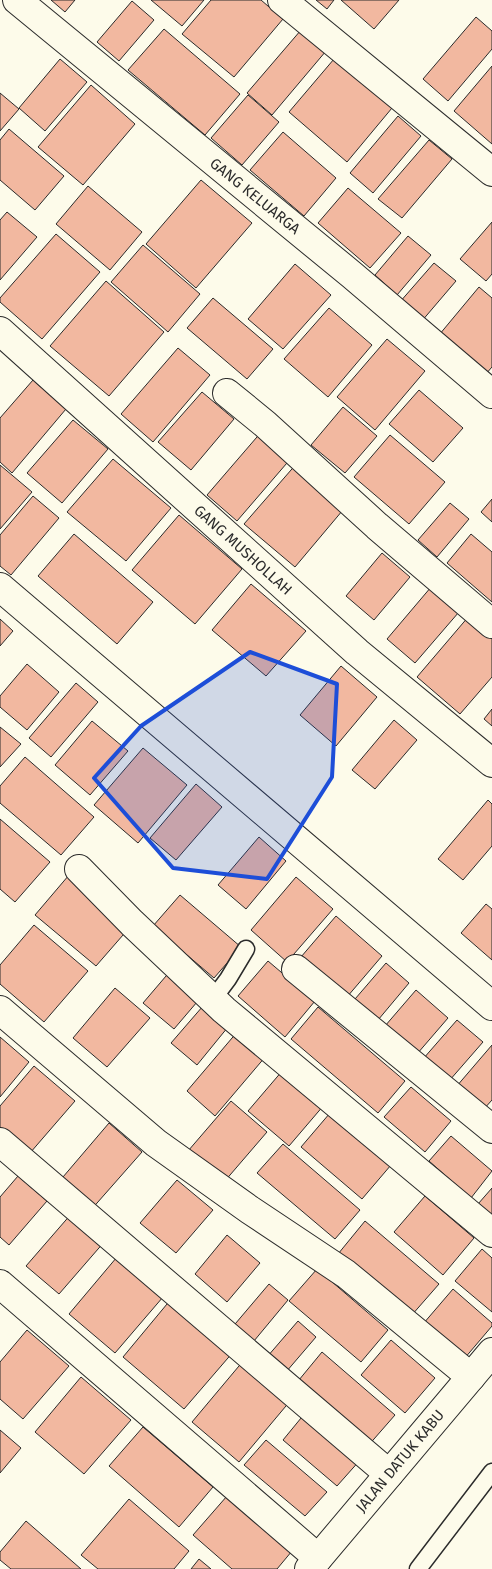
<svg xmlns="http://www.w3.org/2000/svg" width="492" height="1569" viewBox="0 0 492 1569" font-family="'Fira Sans',sans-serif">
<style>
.building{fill:#f2b8a0;stroke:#2b2b2b}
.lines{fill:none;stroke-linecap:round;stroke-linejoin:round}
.service-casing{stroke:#2b2b2b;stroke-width:19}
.minor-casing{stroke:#2b2b2b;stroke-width:30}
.tertiary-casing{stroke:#2b2b2b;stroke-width:30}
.service{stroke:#fdfbea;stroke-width:16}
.minor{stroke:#fdfbea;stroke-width:28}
.tertiary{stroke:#fdfbea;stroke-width:28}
.marked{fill:#1d4ed8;fill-opacity:0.2;stroke:#1d4ed8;stroke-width:4;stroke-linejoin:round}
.labels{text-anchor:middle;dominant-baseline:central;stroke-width:4;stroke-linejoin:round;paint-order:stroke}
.street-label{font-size:15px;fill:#2b2b2b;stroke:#fdfbea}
</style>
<rect width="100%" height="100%" fill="#fdfbea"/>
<!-- building -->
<path class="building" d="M51,0h24l-10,12z
M151,0h53l-22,26z
M211,0h50l22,19 -49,58 -52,-43z
M316,0h18l-7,9z
M341,0h58l-25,29z
M132,1l22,19 -35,41 -22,-19z
M476,17l16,14v18l-44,52 -25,-22z
M164,29l76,65 -35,41 -77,-65z
M301,30l25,21 -54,64 -25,-22z
M60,59l27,23 -42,49 -26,-23z
M334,59l58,49 -45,54 -58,-50z
M492,66v78l-38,-33z
M91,85l44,39 -52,61 -45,-38z
M0,93l19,16 -19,22z
M248,95l31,27 -37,43 -31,-27z
M398,116l23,20 -48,57 -23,-20z
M9,129l55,47 -29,34 -35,-30v-40z
M283,132l53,46 -32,38 -54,-46z
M429,140l23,19 -50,59 -24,-19z
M201,180l51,43 -56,65 -50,-44z
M88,186l54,46 -32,38 -54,-46z
M348,188l53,45 -31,35 -52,-45z
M7,212l30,25 -37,43v-60z
M492,222v52l-6,7 -26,-22z
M56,234l44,38 -58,67 -42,-37v-4z
M408,236l23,19 -34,40 -22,-20z
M143,245l57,49 -32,38 -57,-50z
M434,263l22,18 -35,41 -22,-19z
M295,264l36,31 -48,54 -35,-30z
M106,281l58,51 -55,64 -59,-50z
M479,287l13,11v69l-7,8 -46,-40z
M213,298l60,51 -26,30 -60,-51z
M329,308l43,37 -44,52 -44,-38z
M387,339l38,32 -50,59 -38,-33z
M178,348l32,27 -57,67 -32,-28z
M33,380l33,29 -54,64 -12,-11v-44z
M419,390l44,38 -30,34 -44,-38z
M202,392l32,27 -43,51 -33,-28z
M343,407l34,29 -32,37 -34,-28z
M73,420l35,29 -46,54 -35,-30z
M263,430l30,26 -56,65 -30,-26z
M390,435l55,47 -36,42 -55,-47z
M113,459l58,49 -45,53 -59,-49z
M298,462l50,42 -53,63 -51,-43z
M0,465l32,27 -32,37z
M33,496l26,22 -48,57 -11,-9v-31z
M492,499v23l-11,-10z
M450,503l19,16 -32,38 -19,-17z
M179,515l63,54 -47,55 -63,-54z
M74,534l79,68 -36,42 -79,-68z
M471,534l21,18v50l-45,-39z
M382,553l28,24 -36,43 -28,-24z
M437,580l28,25 -50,58 -28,-24z
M251,584l55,47 -40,45 -54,-46z
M469,616l23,19v42l-32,37 -43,-37z
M0,619l13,12 -13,15z
M27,664l32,28 -32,38 -27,-23v-11z
M341,666l36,31 -41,49 -36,-31z
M76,683l22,19 -47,55 -22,-19z
M492,709v17l-8,-7z
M394,720l23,20 -42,49 -23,-19z
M92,721l36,30 -38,44 -35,-30z
M0,727l21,17 -21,23z
M143,748l44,37 -49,58 -44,-38z
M25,757l69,60 -33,38 -61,-52v-17z
M196,784l26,23 -46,53 -26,-22z
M488,800l4,4v42l-29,34 -25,-21z
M0,819l50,43 -35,40 -15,-13z
M259,837l27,24 -40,48 -28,-24z
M69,875l61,52 -34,39 -61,-51z
M296,877l37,32 -46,53 -36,-32z
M180,895l61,52 -27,31 -61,-52z
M486,904l6,5v51l-31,-27z
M336,916l46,40 -41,48 -46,-40z
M34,925l54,46 -44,51 -44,-38v-19z
M268,961l47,40 -30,36 -47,-41z
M386,963l23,20 -36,43 -24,-20z
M172,969l31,26 -29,34 -31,-26z
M115,988l35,30 -43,49 -34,-29z
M416,990l32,28 -31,36 -32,-28z
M203,1006l25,21 -31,38 -26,-22z
M318,1007l87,74 -27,32 -87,-74z
M457,1020l26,22 -34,39 -26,-22z
M238,1031l28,25 -51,60 -28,-25z
M0,1037l29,25 -29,35z
M492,1045v55l-9,10 -27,-23z
M34,1066l41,35 -45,52 -30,-26v-21z
M283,1070l41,35 -35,41 -41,-35z
M411,1087l40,34 -26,31 -41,-35z
M231,1101l36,31 -43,50 -36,-31z
M330,1113l61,52 -29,34 -61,-52z
M109,1123l33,29 -52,59 -33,-27z
M451,1136l41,35 -21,27 -42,-37z
M283,1144l77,66 -25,29 -78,-66z
M18,1176l29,25 -38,44 -9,-8v-40z
M177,1180l36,30 -37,43 -36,-30z
M492,1188v41l-21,-17z
M425,1196l49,42 -31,37 -49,-43z
M72,1213l33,28 -46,53 -33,-28z
M365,1221l74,63 -28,32 -73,-62z
M227,1235l33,28 -33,39 -32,-28z
M482,1249l10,9v54l-37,-31z
M117,1257l46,40 -48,56 -46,-39z
M317,1269l71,61 -27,32 -72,-61z
M269,1284l19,16 -39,47 -19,-17z
M453,1289l39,34v3l-28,33 -41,-35z
M172,1298l62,53 -50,58 -61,-52z
M298,1321l18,16 -30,35 -19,-15z
M27,1330l42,36 -46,53 -23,-20v-37z
M391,1340l44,38 -30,35 -44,-38z
M322,1352l73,63 -28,32 -73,-61z
M244,1360l47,40 -52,62 -47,-40z
M81,1377l50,43 -47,54 -49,-42z
M306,1412l55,47 -24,27 -54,-46z
M143,1427l70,60 -34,40 -70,-61z
M0,1430l21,18 -21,25z
M266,1440l61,52 -22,24 -61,-51z
M227,1496l65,55 -15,18h-45l-39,-34z
M129,1499l60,52 -15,18h-76l-17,-14z
M26,1521l55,48h-70l-11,-9v-8z
M199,1559l12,10h-20z"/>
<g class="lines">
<!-- service casing -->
<g class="service-casing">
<path id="service" d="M213,999l15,-20 18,-30
M418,1569l74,-97"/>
</g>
<!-- minor casing -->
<g class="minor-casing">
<path id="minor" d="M17,0l335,275 140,119
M282,0l210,172
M0,331l357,321 135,111
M227,393l38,31 112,102 115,98
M0,587l492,419
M79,869l53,54 92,87 268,223
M296,969l196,160
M0,1010l156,133 94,67 96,64 125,103
M0,1142l389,332
M0,1284l318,274"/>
</g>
<!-- tertiary casing -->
<g class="tertiary-casing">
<path id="tertiary" d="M309,1569l183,-217"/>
</g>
<!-- service -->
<use href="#service" class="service"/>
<!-- minor -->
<use href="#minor" class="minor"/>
<!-- tertiary -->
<use href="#tertiary" class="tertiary"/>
</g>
<!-- marked area -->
<path class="marked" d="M250,652l87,32 -5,93 -65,102 -94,-11 -79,-90 47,-52z"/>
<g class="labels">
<!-- street labels -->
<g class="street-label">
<text transform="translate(255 196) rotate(39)">GANG KELUARGA</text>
<text transform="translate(243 550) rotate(42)">GANG MUSHOLLAH</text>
<text transform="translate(400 1461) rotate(-50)">JALAN DATUK KABU</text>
</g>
</g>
</svg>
